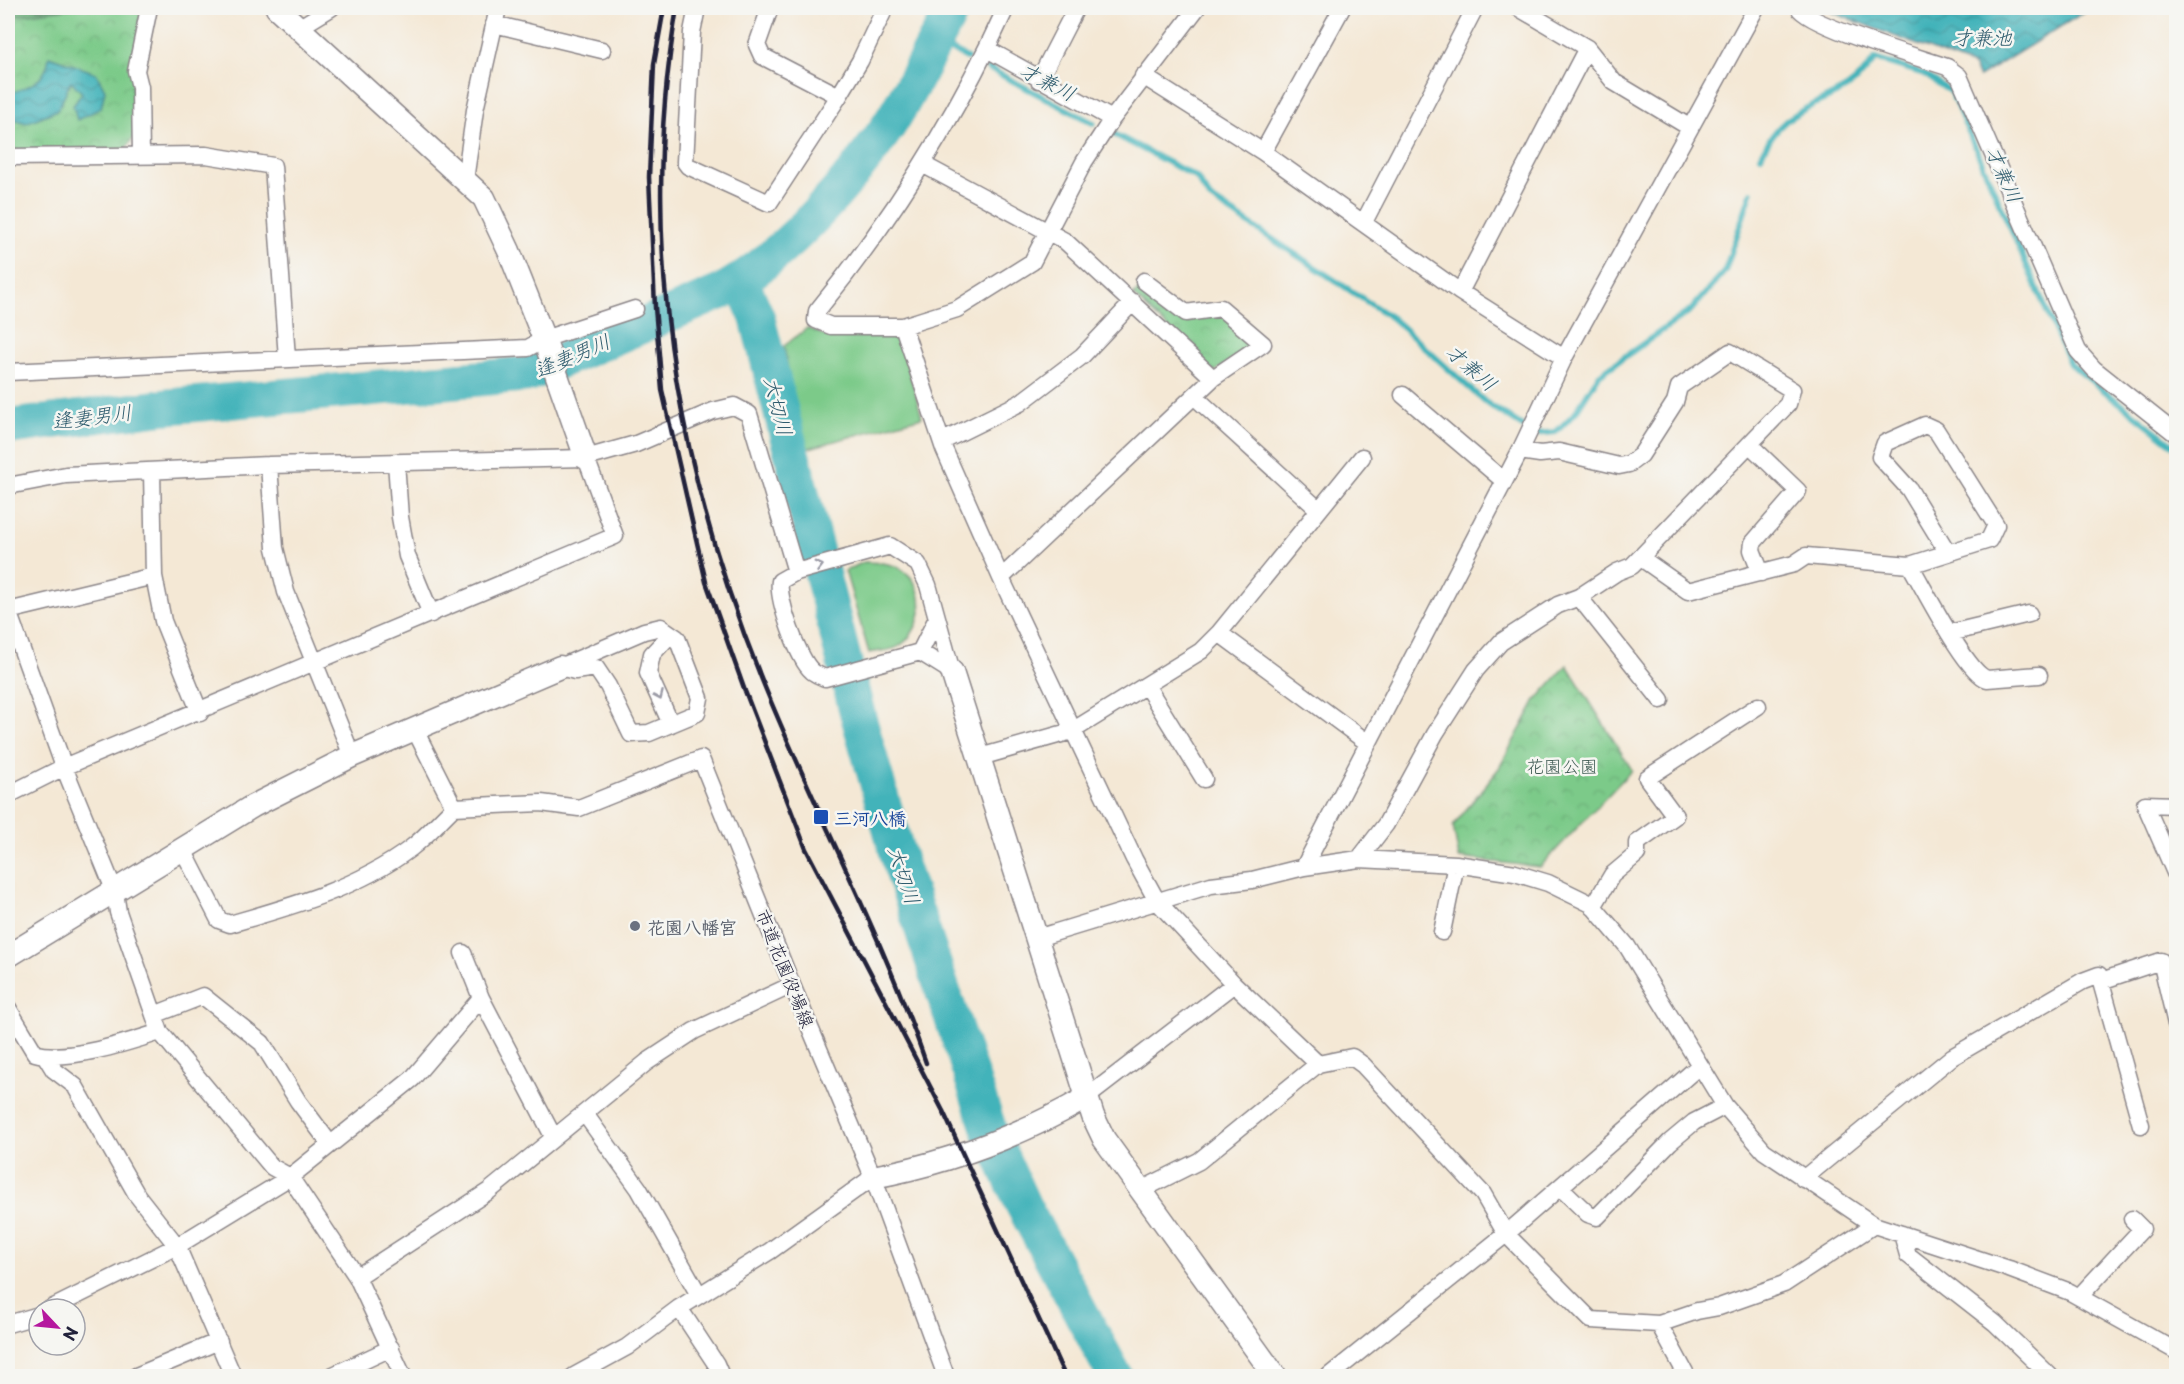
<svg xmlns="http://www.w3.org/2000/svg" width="2184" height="1384" viewBox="0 0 2184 1384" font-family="'Playpen Sans','Klee One',sans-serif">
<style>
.green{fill:#7cca89;stroke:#4f7662;stroke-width:1.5}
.forest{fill:url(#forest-firs);stroke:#446858;stroke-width:1.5}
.park{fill:url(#park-crowns);stroke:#4f7662;stroke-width:1.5}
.water{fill:url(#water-waves);stroke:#326a7a;stroke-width:1.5}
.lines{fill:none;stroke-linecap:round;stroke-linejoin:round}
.stream{stroke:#43b3ba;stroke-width:6}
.river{stroke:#43b3ba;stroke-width:36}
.street-casing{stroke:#8b8588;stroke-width:19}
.secondary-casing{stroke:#8b8588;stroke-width:25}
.street{stroke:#fff;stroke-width:16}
.secondary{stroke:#fff;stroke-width:22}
.rail{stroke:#22223b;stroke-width:4.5}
.oneway{stroke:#9c9ca7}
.transit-dot{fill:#1a4fb4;stroke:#f6f6f2;stroke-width:2}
.worship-dot{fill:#6b7280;stroke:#f6f6f2;stroke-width:2}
.labels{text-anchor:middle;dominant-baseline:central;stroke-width:5;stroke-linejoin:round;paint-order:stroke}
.park-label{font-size:18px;fill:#425d56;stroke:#f6f6f2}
.transit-label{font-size:18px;font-weight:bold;fill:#164399;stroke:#f6f6f2;text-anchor:start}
.worship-label{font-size:18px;font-weight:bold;fill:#5b616d;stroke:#f6f6f2;text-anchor:start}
.street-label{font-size:18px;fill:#22223b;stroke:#f6f6f2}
.water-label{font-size:20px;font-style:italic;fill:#2f5c6e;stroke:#f6f6f2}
</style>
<defs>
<pattern id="forest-firs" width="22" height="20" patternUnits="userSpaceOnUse" patternTransform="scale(1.5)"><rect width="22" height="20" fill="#65ae75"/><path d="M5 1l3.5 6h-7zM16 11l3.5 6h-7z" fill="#538d61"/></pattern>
<pattern id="park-crowns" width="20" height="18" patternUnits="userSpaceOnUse" patternTransform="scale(1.5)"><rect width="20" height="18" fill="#7cca89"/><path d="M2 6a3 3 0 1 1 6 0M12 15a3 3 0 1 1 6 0" fill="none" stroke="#6bad77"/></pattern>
<pattern id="water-waves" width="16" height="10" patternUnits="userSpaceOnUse" patternTransform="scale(1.5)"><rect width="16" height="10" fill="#43b3ba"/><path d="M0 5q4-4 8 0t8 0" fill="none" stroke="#389198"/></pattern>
</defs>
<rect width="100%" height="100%" fill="#f6f6f2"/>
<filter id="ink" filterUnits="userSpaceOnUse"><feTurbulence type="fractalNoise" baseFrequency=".0167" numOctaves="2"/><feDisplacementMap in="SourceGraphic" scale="12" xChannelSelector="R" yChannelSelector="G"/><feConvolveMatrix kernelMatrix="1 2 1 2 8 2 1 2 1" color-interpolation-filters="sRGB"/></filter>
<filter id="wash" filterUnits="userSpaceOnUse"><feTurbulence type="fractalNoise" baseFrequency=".008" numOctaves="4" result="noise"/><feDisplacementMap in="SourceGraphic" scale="24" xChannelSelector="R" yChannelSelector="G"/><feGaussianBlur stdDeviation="1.35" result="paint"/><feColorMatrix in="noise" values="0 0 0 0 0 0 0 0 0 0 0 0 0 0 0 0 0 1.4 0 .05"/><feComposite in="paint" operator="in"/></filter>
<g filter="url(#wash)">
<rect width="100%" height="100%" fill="#f4e8d5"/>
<!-- green -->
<path class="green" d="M807,328l19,8 72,-3 24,84 -120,33 -18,-104z
M864,562c11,0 28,1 37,7 28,17 24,58 0,76 -7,6 -23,6 -32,8l-24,-82z"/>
<!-- forest -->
<path class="forest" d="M8,8h64l-64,9z"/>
<!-- park -->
<path class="park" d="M73,8h69l-9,83 1,46 -9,12 -117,1v-133z
M1142,287l40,30 38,-5 36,31 -42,29 -81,-77z
M1567,665l65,105 -92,97 -81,-9 -6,-32 46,-58 37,-68z"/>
<!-- water -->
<path class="water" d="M1830,8h261l-112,69 -6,-11 -142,-54z
M49,56l47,17 9,17 -4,18 -24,12 -4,-14 9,-13 -11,-12 -13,29 -32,13 -18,-6v-23c21,-7 39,-13 41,-38z"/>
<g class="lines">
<!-- stream -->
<path class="stream" d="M938,34l10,14 19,10
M988,68l105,55
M1112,133l84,44 14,21 182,120 93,84 50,32 21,-2 19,-19 24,-38 92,-65 34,-39 26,-78
M1761,156c18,-42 43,-45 80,-65 14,-7 25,-20 34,-32l49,15 27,18 119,272 106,83"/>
<!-- river -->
<path class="river" d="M741,281l16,36 100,395 44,154 89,266 33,73 92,171
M8,427l155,-20 366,-33 192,-82c62,-34 129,-109 168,-167 24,-37 43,-79 64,-117"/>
</g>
</g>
<g filter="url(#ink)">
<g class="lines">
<!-- street casing -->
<g class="street-casing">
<path id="street" d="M697,8l-5,24 -7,130 3,4 81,37 70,-107 21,-35 25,-53
M770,8l-13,37 5,11 77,40
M1006,8c-50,109 -113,210 -189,303l-1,9 15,6h72l54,-17 75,-47 52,-100 28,-43 85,-111
M1519,8l68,40 27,34 75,45
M1799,8c10,18 122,50 148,59l12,9 119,275 16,18 82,65
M494,24l108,26
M300,27l31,-19
M987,49l125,70
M1143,76l120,76 197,140 104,66
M1039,80l37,-72
M1263,152l79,-144
M141,156l-1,-69 -4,-16 13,-63
M8,157l198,-2 67,11 14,192
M924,165l141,76 148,137
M465,180l10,-70 23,-102
M1364,222l111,-214
M1460,292l127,-244
M903,326l41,123 57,129 133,281 23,42 77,83 84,80 34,-7 11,8 120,129 23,40 85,86 68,4
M8,372l520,-24 16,-9 91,-30
M1403,395l101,86
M1194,396l125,114 -100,123
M943,441l77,-38 62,-47 51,-54
M1750,445l48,46 -45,52 -1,7 9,23
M396,462l4,55 7,39 24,58
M269,465l6,83 11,44 66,164
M152,471l2,105 9,45 37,92
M8,486l58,-11 203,-10 317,-7 50,-14 77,-33 21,-5 15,8 47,158
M1319,510l43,-53
M890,546l28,18 10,21 24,87 -32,-20 -95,26c-4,-2 -10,-4 -13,-7 -14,-12 -35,-72 -32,-90l16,-9z
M1641,558l47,33 106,-27 12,-8 104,9 79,-25 7,-15 -60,-95 -11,-5 -40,18 -5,14 29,32 39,64
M1910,565c14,23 56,107 77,114l52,-4
M1001,578l212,-200 50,-34 -42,-36 -35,5 -42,-32
M1579,597l82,103
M8,611l56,156 51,125 3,20 42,120 112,135 18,10 67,100 46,99
M8,611l146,-35
M661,627l16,11 23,60 -3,15 -48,20 -18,1 -23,-48 -12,-18 -21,3 -15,-4 84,-36z
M1950,633l79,-19
M920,652l17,-34
M1146,685l58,94
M671,724l-23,-51 4,-19 19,-20
M415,730l39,77
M980,757l92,-26 129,-80 18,-18 149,110
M8,795l56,-28 551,-231 -29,-78
M2176,805l-31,-1 31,71
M182,848l37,72 11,4c63,-18 128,-36 181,-76 16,-12 29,-28 43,-41l87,-4 38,5 122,-49 91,226 81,192 73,199
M1359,859l27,-35 49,-90 41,-64 25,-28 57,-37 21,-8 38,-25 15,-6 156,-162 4,-14 -62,-38 -51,35 -4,15 -34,53 -12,9 -10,2 -60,-14 -19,2 -20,-3
M1304,867l216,-416 44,-93 192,-350
M1593,907l19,-32 25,-21v-11l38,-27 -28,-38 111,-72
M1442,932l14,-68
M1037,938l174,-53 41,-5 52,-13 55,-8 97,5 59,9 33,10 43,21 36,42 98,160 39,45 110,74 135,44 61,23 106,59
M2101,981l60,-20 15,63
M481,998l73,140
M8,1008l27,45c30,10 94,-11 125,-21
M154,1015l49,-19 59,47 36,58 32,43
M46,1057l8,13 21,16 62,109 40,51 56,130
M1086,1098l148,-114
M585,1114l54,75 60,106
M1803,1179l149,-122 131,-76 16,-6 42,150
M1561,1188l27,26 9,3 73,-75 24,-20 31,-16
M1141,1190l58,-29 119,-97
M1902,1234l6,21 87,68 55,53
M357,1277l132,-86 158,-129 47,-31 98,-46
M2079,1297l63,-68 -10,-10
M679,1308l37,56 5,12
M50,1309l127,-63 113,-69 122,-98 69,-81 -18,-45
M8,1324l31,-9
M136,1376l83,-35
M331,1376l60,-28
M574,1376l53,-29 52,-39 91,-57 103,-74
M1329,1376l177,-142 193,-168
M1687,1376l-28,-52 38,-13 22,-4 65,-23 90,-59"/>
</g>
<!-- secondary casing -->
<g class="secondary-casing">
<path id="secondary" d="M277,8l207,190 25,53 35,88 42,119
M952,672l141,444 11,23 171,237
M8,956l245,-150 99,-50 208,-89
M873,1177c76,-14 146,-41 213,-79"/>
</g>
<!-- street -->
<use href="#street" class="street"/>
<!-- secondary -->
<use href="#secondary" class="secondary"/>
<!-- rail -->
<path class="rail" d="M664,8l-10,56 -5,113 6,130 7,83 44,192 39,109 61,158 137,262 122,265
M677,8c-40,231 -2,457 85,672 52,129 119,252 164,383"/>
</g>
<!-- one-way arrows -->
<defs><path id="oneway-chevron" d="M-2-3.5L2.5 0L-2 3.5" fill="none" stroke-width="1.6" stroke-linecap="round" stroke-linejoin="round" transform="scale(1.5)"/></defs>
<g class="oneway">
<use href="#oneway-chevron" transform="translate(819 566) rotate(-15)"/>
<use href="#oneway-chevron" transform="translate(659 696) rotate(66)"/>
</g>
</g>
<!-- markers -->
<rect class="transit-dot" x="813" y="809" width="16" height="16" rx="3"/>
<circle class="worship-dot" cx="635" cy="926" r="6"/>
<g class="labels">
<!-- park labels -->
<g class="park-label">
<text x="1562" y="765">花園公園</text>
</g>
<!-- transit labels -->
<g class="transit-label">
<text x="834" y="817">三河八橋</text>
</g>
<!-- worship labels -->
<g class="worship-label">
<text x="647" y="926">花園八幡宮</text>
</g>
<!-- street labels -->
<g class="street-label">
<text transform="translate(786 968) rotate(68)">市道花園役場線</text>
</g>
<!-- water labels -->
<g class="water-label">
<text x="1982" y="37">才兼池</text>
<text transform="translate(1048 81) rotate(27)">才兼川</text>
<text transform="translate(2005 174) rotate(66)">才兼川</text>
<text transform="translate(572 355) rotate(-23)">逢妻男川</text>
<text transform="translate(1472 367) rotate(41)">才兼川</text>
<text transform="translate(779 406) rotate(76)">大切川</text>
<text transform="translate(92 416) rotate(-7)">逢妻男川</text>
<text transform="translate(905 875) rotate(72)">大切川</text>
</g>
</g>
<!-- margin -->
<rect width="2184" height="1384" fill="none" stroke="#f6f6f2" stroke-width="30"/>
<!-- north arrow -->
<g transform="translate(57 1327) rotate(116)"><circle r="28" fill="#f6f6f2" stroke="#a1a1a9" stroke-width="1.5"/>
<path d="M0-4.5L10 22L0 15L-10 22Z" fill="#b5179e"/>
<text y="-9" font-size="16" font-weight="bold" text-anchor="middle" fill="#22223b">N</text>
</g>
</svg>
